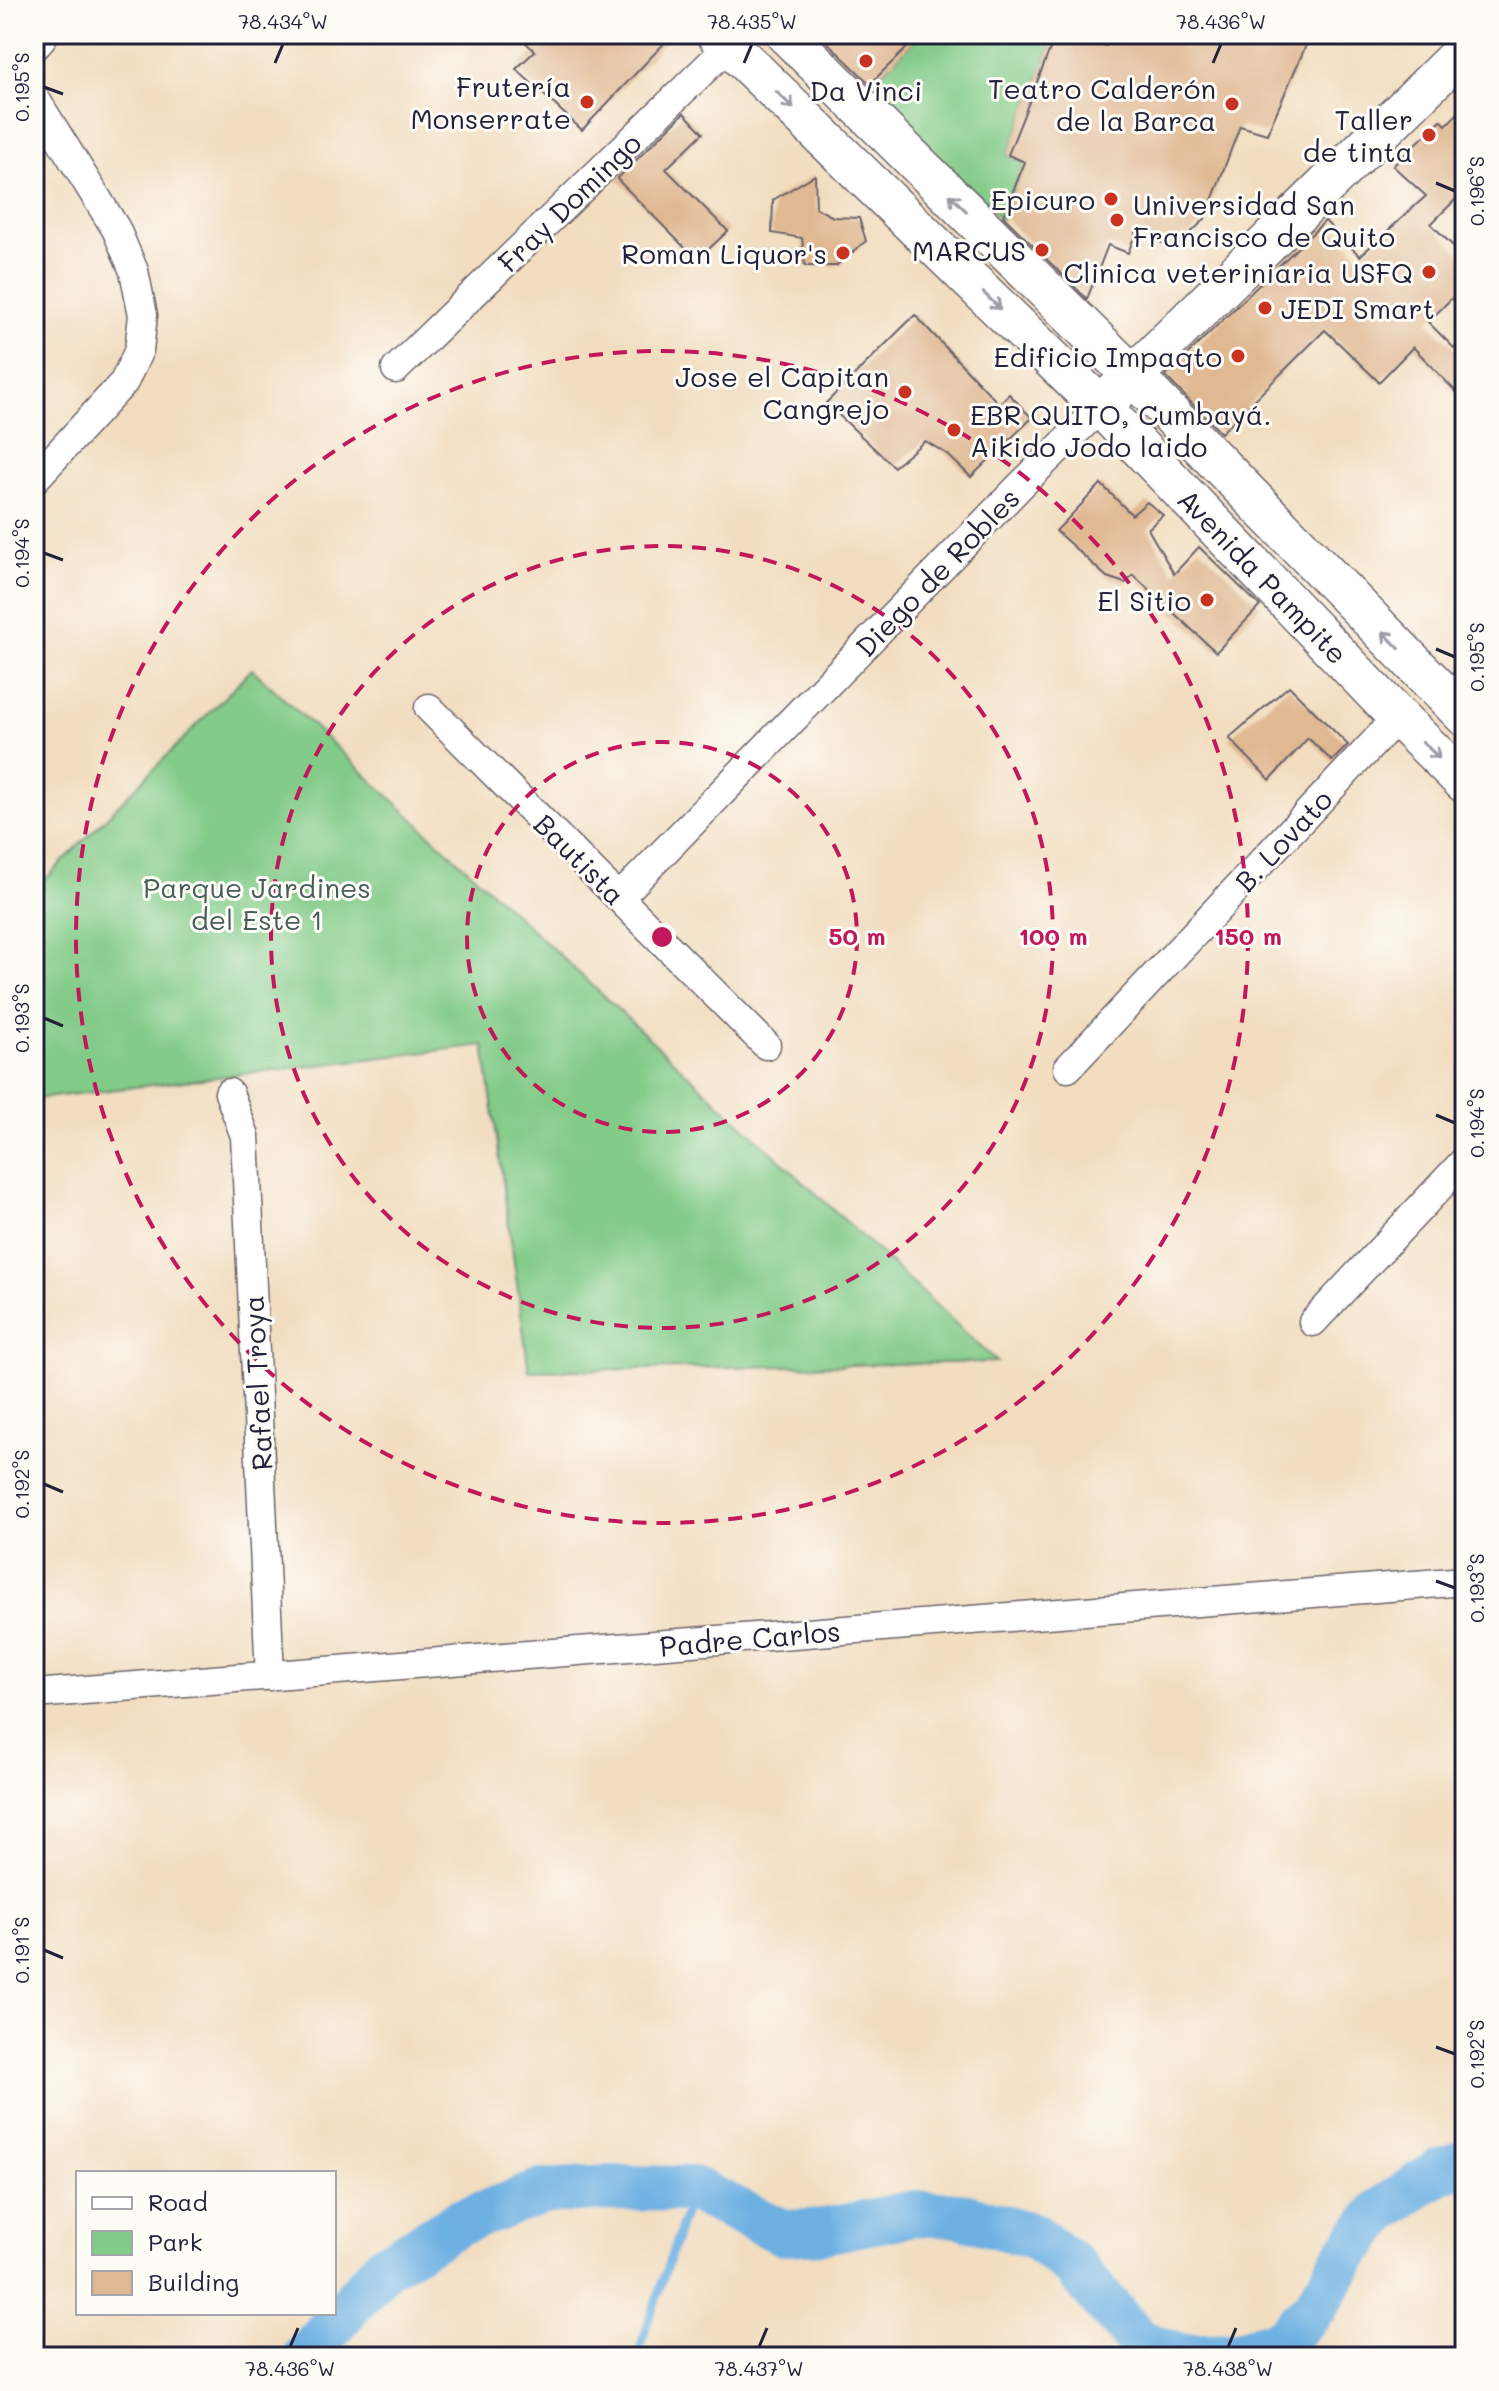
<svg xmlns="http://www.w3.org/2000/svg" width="1499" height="2391" viewBox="0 0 1499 2391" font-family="Mali,sans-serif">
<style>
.green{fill:#82cb88;stroke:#527662;stroke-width:2}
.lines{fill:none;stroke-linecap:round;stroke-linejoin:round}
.stream{stroke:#6db0e2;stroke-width:8}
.river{stroke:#6db0e2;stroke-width:46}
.building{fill:#e0b892}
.street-casing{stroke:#6b636a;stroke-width:31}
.secondary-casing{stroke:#6b636a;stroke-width:43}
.street{stroke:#fff;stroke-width:28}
.secondary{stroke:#fff;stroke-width:40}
.oneway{stroke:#9c9ca7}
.ticks{fill:none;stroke:#22223b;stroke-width:3}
.ring{fill:none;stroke:#c2185b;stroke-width:4;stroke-dasharray:14 10}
.poi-dot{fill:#c8321e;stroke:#fdfcf7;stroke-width:3}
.labels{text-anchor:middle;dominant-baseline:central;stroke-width:6;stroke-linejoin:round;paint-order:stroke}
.poi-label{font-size:28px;fill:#22223b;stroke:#fdfcf7;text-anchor:end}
.street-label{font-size:28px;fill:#22223b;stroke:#fdfcf7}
.park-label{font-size:28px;fill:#445d56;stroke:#fdfcf7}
.centre{fill:#c2185b;stroke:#fdfcf7;stroke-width:4}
.ring-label{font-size:24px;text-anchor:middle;font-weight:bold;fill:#c2185b;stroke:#fdfcf7;stroke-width:6;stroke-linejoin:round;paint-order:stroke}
.neatline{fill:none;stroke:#22223b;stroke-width:3}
.ticks-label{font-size:20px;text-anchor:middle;fill:#22223b}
</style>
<rect width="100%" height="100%" fill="#fdfcf7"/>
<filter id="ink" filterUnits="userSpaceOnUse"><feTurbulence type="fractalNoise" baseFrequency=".0125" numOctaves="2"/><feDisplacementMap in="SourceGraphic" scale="16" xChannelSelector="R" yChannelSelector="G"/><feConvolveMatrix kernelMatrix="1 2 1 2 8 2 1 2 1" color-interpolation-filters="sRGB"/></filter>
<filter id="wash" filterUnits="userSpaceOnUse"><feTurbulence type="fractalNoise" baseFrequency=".006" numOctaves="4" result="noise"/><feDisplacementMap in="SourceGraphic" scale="32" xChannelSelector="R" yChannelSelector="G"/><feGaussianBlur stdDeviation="1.8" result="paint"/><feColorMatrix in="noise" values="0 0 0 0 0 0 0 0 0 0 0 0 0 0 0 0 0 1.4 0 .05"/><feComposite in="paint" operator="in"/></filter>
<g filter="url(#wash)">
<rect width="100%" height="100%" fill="#f2ddc0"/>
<!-- green -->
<path class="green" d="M921,34h135l-48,121 17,7 -24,58 -135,-132z
M252,669l745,693 -468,9 -45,-326 -450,54v-208z"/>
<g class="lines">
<!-- stream -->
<path class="stream" d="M637,2357l56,-168"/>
<!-- river -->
<path class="river" d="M305,2357l78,-90 77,-45 82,-30 68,-4 83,1 91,44 40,-2 91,-18 44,2 75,21 39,30 65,75 41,16 56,-2 46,-14 34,-34 33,-54 34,-43 58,-39 25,-9"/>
</g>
<g id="blocks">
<!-- building -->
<path class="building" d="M516,34h157l-91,96 -66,-61 19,-18z
M819,34h102l-51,50z
M1056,34h20l30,12 5,-12h200l-44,100 -27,-8 -35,93 -30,29 -39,-16 -8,21 -20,-8 -21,54 -84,-83 22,-54 -17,-7z
M1465,106v84l-34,34 34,34v27l-37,37 37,37v42l-52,-54 -34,35 -54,-52 -104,103 -56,-57 160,-155 35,35 66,-60 -33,-30 48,-46 5,5z
M684,113l19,20 -37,36 62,62 -31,29 -80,-81z
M815,175l1,33 17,9 26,1 7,23 -30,25h-31l-3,-28 -30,-5 1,-33z
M915,315l84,89 10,-10 23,24 -61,59 -24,-23 -22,-13 -31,26 -68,-64z
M1101,484l31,31 15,-13 16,13 -15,14 26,45 25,-27 61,59 -44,46 -83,-77 -8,8 -18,-6 -51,-46z
M1289,686l59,59 -16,16 -24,-23 -38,42 -41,-42z"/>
</g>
</g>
<g filter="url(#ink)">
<use href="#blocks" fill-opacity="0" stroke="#6b636a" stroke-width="2"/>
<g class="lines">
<!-- street casing -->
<g class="street-casing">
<path id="street" d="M34,97l82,132 18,42 9,44 -4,35 -15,32 -90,98
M396,369l344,-334
M429,708l337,337
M619,898l403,-414 79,-77
M1068,1068l330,-351
M229,1093l16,43 25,540
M1313,1322l152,-162
M34,1694l1431,-113"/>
</g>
<!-- secondary casing -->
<g class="secondary-casing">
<path id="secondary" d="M717,34l384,373 297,310 67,66
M786,34l347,342 332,340
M34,39l3,-5
M1114,394l351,-345"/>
</g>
<!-- street -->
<use href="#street" class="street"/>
<!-- secondary -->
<use href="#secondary" class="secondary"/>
</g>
<!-- one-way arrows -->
<defs><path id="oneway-shaft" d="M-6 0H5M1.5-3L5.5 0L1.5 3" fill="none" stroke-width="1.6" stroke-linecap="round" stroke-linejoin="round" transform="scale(2)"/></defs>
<g class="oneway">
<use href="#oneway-shaft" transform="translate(785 100) rotate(44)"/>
<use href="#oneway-shaft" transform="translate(958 203) rotate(-135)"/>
<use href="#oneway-shaft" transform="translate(992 301) rotate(44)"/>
<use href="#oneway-shaft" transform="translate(1391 640) rotate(-134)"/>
<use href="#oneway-shaft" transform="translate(1431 750) rotate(45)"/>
</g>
</g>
<!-- ticks -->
<path class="ticks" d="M275,63l8,-19M744,63l8,-19M1213,63l8,-19M44,87l19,7M1436,183l19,8M44,553l19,7M1436,649l19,8M44,1018l19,8M1436,1115l19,8M44,1484l19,8M1436,1581l19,7M44,1950l19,8M1436,2047l19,7M290,2347l8,-19M759,2347l8,-19M1228,2347l8,-19"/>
<!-- distance rings -->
<g class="ring">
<circle cx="662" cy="937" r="195"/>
<circle cx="662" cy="937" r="391"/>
<circle cx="662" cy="937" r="586"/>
</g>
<!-- markers -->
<g class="poi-dot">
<circle cx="866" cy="61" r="8"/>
<circle cx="587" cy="102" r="8"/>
<circle cx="1232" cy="104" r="8"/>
<circle cx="1429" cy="135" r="8"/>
<circle cx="1111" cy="199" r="8"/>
<circle cx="1117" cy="220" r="8"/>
<circle cx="1042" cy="250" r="8"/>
<circle cx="843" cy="253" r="8"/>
<circle cx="1429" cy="272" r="8"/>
<circle cx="1265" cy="308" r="8"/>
<circle cx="1238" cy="356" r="8"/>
<circle cx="905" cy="392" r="8"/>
<circle cx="954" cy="430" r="8"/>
<circle cx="1207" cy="600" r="8"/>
</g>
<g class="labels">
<!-- poi labels -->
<g class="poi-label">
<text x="571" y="86">Frutería<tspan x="571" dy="32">Monserrate</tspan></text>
<text x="1216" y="88">Teatro Calderón<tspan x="1216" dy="32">de la Barca</tspan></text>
<text x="866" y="90" text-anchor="middle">Da Vinci</text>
<text x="1413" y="119">Taller<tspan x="1413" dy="32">de tinta</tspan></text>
<text x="1095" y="199">Epicuro</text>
<text x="1133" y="204" text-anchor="start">Universidad San<tspan x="1133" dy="32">Francisco de Quito</tspan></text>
<text x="1026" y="250">MARCUS</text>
<text x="827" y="253">Roman Liquor's</text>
<text x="1413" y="272">Clinica veteriniaria USFQ</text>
<text x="1281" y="308" text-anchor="start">JEDI Smart</text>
<text x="1222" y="356">Edificio Impaqto</text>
<text x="889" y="376">Jose el Capitan<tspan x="889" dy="32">Cangrejo</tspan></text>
<text x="970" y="414" text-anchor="start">EBR QUITO, Cumbayá.<tspan x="970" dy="32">Aikido Jodo laido</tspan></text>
<text x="1191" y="600">El Sitio</text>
</g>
<!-- street labels -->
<g class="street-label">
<text transform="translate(569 202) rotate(-44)">Fray Domingo</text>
<text transform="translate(937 572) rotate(-46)">Diego de Robles</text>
<text transform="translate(1263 576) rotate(46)">Avenida Pampite</text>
<text transform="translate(1283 840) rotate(-47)">B. Lovato</text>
<text transform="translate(580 859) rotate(45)">Bautista</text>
<text transform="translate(257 1383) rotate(-93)">Rafael Troya</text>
<text transform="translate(750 1638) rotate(-5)">Padre Carlos</text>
</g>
<!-- park labels -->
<g class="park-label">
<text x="257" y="887">Parque Jardines<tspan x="257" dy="32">del Este 1</tspan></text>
</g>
</g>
<circle cx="662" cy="937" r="12" class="centre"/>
<g class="ring-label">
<text x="857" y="945">50 m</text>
<text x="1053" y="945">100 m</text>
<text x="1248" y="945">150 m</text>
</g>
<!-- margin -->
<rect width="1499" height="2391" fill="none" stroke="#fdfcf7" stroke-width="88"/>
<!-- legend -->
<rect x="76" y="2171" width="260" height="144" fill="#fdfcf7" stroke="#a5a5ac" stroke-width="2"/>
<rect x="92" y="2197" width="40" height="12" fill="#ffffff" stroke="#a5a5ac" stroke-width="2"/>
<text x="148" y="2211" font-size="24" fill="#22223b">Road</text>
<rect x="92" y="2231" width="40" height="24" fill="#82cb88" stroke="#a5a5ac" stroke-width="2"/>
<text x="148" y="2251" font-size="24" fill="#22223b">Park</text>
<rect x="92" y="2271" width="40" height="24" fill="#e0b892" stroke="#a5a5ac" stroke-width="2"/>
<text x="148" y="2291" font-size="24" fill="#22223b">Building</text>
<rect x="44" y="44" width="1411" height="2303" class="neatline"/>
<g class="ticks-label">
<text x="283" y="29">78.434°W</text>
<text x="752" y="29">78.435°W</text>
<text x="1221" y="29">78.436°W</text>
<text transform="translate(22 87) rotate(-90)" y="7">0.195°S</text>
<text transform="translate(1477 191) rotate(-90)" y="7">0.196°S</text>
<text transform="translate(22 553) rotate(-90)" y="7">0.194°S</text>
<text transform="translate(1477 657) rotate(-90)" y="7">0.195°S</text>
<text transform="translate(22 1018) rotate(-90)" y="7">0.193°S</text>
<text transform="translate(1477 1123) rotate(-90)" y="7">0.194°S</text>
<text transform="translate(22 1484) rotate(-90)" y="7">0.192°S</text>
<text transform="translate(1477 1588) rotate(-90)" y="7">0.193°S</text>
<text transform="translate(22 1950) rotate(-90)" y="7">0.191°S</text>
<text transform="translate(1477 2054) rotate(-90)" y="7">0.192°S</text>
<text x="290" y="2376">78.436°W</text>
<text x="759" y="2376">78.437°W</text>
<text x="1228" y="2376">78.438°W</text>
</g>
</svg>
